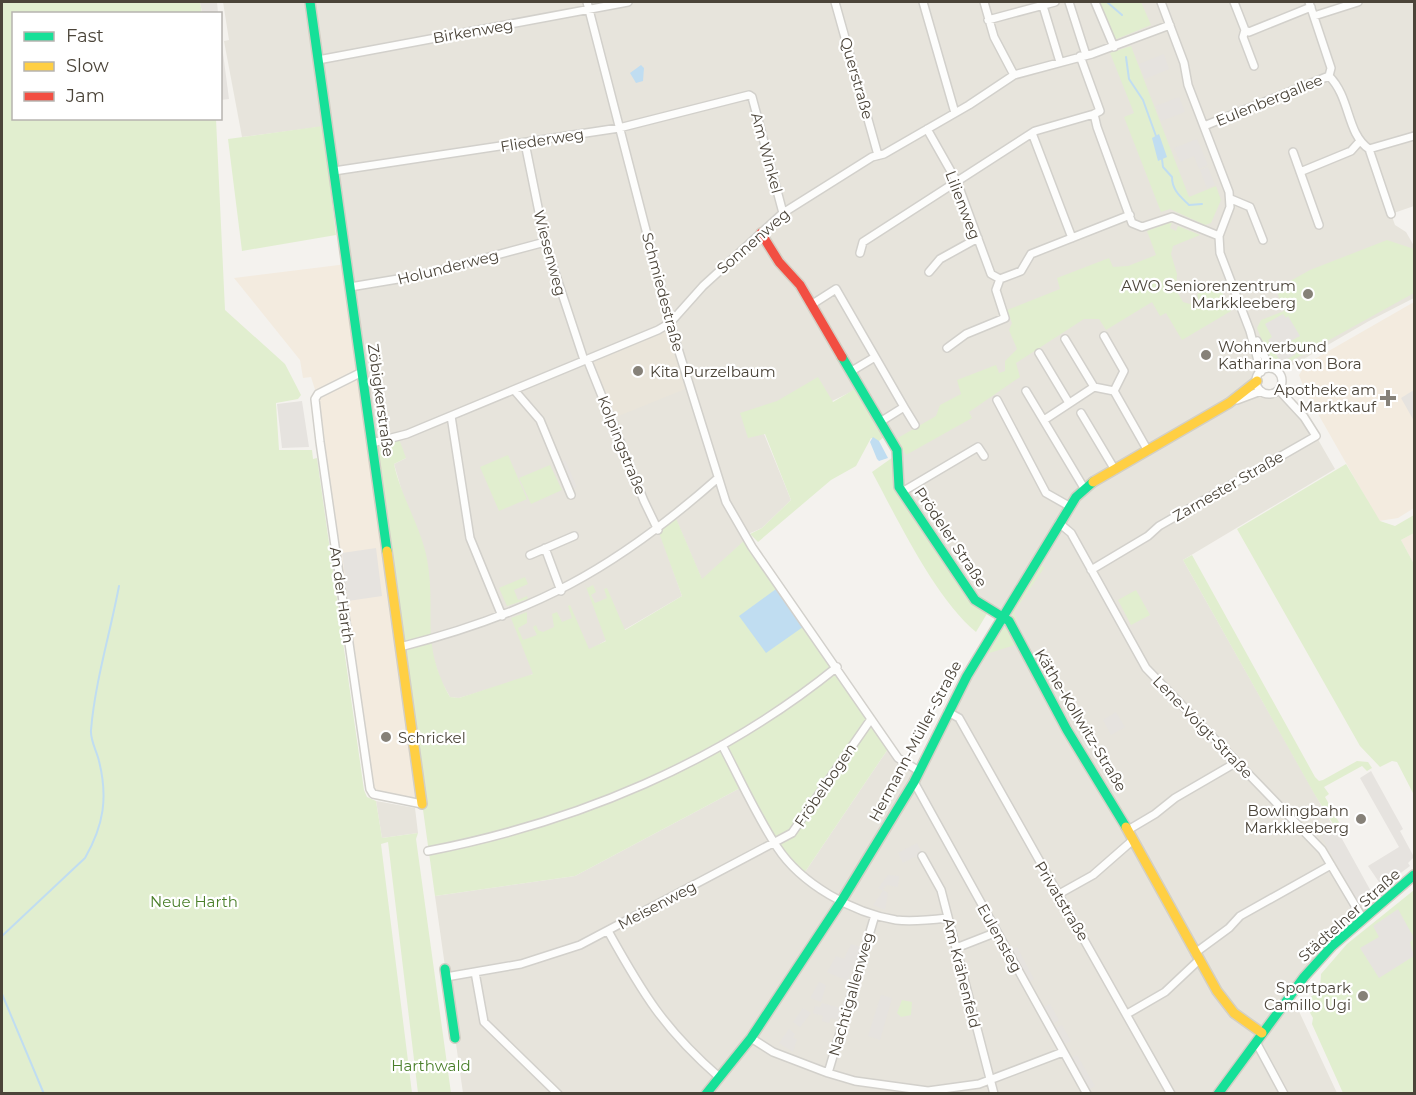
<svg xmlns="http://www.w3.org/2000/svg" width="1416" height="1095" viewBox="0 0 1416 1095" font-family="Montserrat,sans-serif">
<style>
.residential{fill:#e7e4dc}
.commercial{fill:#f3ebdf}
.education{fill:#eae5da}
.green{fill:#e1eecf}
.parking{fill:#e6e3df}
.water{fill:#c0ddf1}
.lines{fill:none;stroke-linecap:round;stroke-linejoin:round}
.stream{stroke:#c0ddf1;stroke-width:2}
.street-casing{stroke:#d2d0cb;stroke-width:10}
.fast-casing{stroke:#d3cfc5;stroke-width:12}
.slow-casing{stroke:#d3cfc5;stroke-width:12}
.jam-casing{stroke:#d3cfc5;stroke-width:12}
.street{stroke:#fdfdfc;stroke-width:7}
.fast{stroke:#16e098;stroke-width:9}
.slow{stroke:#ffcf43;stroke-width:9}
.jam{stroke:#f24e42;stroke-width:9}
.poi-dot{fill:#868178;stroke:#fff;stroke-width:2}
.labels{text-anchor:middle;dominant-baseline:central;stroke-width:4.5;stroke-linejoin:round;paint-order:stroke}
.street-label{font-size:15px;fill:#4b4439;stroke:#fff}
.poi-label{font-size:15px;fill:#4b4439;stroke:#fff;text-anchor:end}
.park-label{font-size:15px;fill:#4a7f2a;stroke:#fff}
</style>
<rect width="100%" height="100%" fill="#f4f2ee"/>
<!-- residential -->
<path class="residential" d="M223,2h1191v204l-23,8 4,11 11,7 8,14v52l-45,23 -74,43 -19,7h-14l-5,10 -22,16 26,-6 9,3 9,-4 37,46 19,33 -152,91 195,346 -46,40 -45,53 9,6 41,88h-874l-28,-197 140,-20 169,-90 59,89 87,-129 8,12 21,12 83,-153 -27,-17 -73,-108 -3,-37 -40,-67 -95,46 27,66 -29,28 -16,7 1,3 -31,30 -14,12 -27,-63 -16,13 23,66 -89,52 -74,32 -60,18 -9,-1 -10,-18 -9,-29 -5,-93 -19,-48 -13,-45 12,-6 -34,-15 -45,-317 -85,11 -18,-96 5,-1z
M376,801l39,7 3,25 -36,5z"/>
<!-- commercial -->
<path class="commercial" d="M347,264l75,540 -49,-10 -53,-352 -3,-46 -6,-19 -8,1 -3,-18 -66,-82z
M1414,302v206l-16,10 -19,3 -74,-130 -6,-16 7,-11z
M1414,533v31l-13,-24z"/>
<!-- education -->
<path class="education" d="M670,323l20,64 -79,32 -24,-60z"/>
<!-- green -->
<path class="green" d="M2,2h198l2,11 -188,1v104l202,1 9,191 60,54 16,31 -3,4 -22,4 3,47h33l1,9 4,-1 47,332 3,7 9,4 6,37 36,-5 -2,6 35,254h-33l-30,-251 -7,2 31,249 -410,1z
M1099,2h42l10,23 -37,15z
M1131,46l58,151 27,-11 5,14 -10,23 -6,2 -35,-16 -9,3 -37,-95 10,-4 -24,-60z
M323,126l13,109 -94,16 -14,-112z
M1168,223h4l-2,5 6,3 2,-5 22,9 -27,11 -2,8 6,20 -1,16 7,12 7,2 8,-6 -1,-4 22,-9 12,26 -49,29 -16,-27 -6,3 -8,-14 -46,28 -7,-11h-15l-68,44 4,14 -51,35 3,6 -66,37 -10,-16 40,-23 4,-11 21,-11 -4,-14 39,-15 3,8 6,-2v-10l12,-12 -8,-19 3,-7 -5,-13 53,-21 -3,-11 52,-20 4,9 15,-1 28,-11 -9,-24z
M1387,240l27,9v44l-130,72 -14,-5 -13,-32 4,-8 23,-9 -8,-22 34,-19z
M818,377l15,25 22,-13 29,48 -5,4 -8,-3 -15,28 -25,14 -73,62 -8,-8 12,-6 29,-28 -26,-66 -17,4 -8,-25 37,-12z
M398,436l8,22 -12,6c7,33 27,63 33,95 10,56 -8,82 23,138l9,1 74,-24 -22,-56 16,-6v11l-9,5 5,12 14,-5 -4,-8 3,-2 2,5 5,2 11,-5 -2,-13 5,-2 5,10 10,-4 -4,-12 2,-1 19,44 17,-8 -21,-57 2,4 6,-3 3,7 -5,3 4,8 12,-5 -3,-9 3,-1 18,42 57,-34 -24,-66 17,-14 27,63 45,-41 143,208 -87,129 -26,-27 -33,-62 -169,90 -140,20 -63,-453z
M508,455l19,44 -28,12 -19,-44z
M896,455l-3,22 95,135 -12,20c-41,-34 -78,-112 -104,-160z
M1346,464l34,57 15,5 19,-11v18l-13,7 13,24v231l-17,-33 -5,-1 -12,6 -20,-21 -123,-217z
M550,465l12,25 -31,14 -12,-26z
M1192,555l123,222 4,4 4,-1 34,-19 11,1 4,6 -5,3 -5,-5 -38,21 5,7 -4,3 15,27 -5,3 -20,-32 -132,-235z
M1040,562l4,6 -30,44 9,31 -12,-30z
M525,577l3,7 -14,6 4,10 9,-4 1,3 -21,7 -8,-18z
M1136,590l14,25 -19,10 -13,-25z
M1006,628l9,17 -32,10 16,-25z
M1414,890v203h-71l-31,-69 1,-6 -9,-16 16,-12 1,-16 26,-30z
M902,1000l10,2 -1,13 -10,2 -4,-4z"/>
<!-- parking -->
<path class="parking" d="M200,2h17l1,11h-16z
M221,38l8,61 -8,1h-1z
M1164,54l5,15 -24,10 -6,-15z
M1179,97l6,15 -24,9 -5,-15z
M1197,139l11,26 -9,4 -5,-13 -14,6 -6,-14z
M1208,167l7,18 -8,3 -7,-18z
M1283,314l3,4 2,-2 12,20 -11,6 7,12 -15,9 -13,-23 4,-3 -7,-13z
M1414,390v31l-13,-23z
M302,401l7,46 -27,1 -5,-44z
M565,460l12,27 -5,2 -12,-27z
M376,548l6,48 -34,5 -6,-48z
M1116,712l9,15 -14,8 -8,-15z
M1371,771l32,58 -3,2 14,26 -6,6 2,3 -20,15 -2,-2 -7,6 -13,-19 31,-19 -39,-69z
M1336,828l37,67 -15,8 -37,-67z
M917,843l5,10 -19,10 -5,-10z
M888,875l11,1 -1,11 -12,-2 -3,5 5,3 -3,17 -12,-5 10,-14 -5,-3z
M1398,909l16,29 -4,4 4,14 -35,22 -19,-30 19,-11 -6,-11z
M851,944l10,3 -13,34 -21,-9 9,-16 8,3z
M1017,947l17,32 -7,4 -18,-32z
M819,982l7,3 -5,17 -11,-4z
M881,995l11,3 -12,42 -12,-4z
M822,1003l19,5 -3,12 -7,-2 -2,5 -7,-2 1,-5 -10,-3 2,-7 5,1z
M1050,1004l9,16 -7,4 -9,-16z
M803,1008l8,5 -11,14 -7,-5z
M1062,1025l9,16 -8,4 -9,-16z
M789,1029l6,5 -2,4 4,1 -4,13 -14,-9z
M1077,1055l18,31 -7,4 -17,-32z"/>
<!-- water -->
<path class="water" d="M641,65l3,3 -1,13 -7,2 -6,-10z
M1159,134l8,23 -9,4 -6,-23z
M873,437l6,4 9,17 -9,3 -2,-2 -7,-17z
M776,589l27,38 -37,26 -27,-37z"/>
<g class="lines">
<!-- stream -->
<path class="stream" d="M1107,2l15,13
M1126,57l3,22 14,21 13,36
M1162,159l1,8 9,10c0,13 8,19 17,28l13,-1
M2,936l83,-78c19,-33 23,-61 14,-97 -2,-9 -9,-21 -8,-31 4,-48 19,-96 28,-144
M2,994l42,100"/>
<!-- street casing -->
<g class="street-casing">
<path id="street" d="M587,2l83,321 56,179 26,45 146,211 21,13
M835,2l43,153
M923,2l32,111
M984,2l10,35 20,38
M1069,2l17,53
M1095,2l19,45
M1161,2l23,61 4,22 41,107 1,15 -11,29 1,17 30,78 11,41
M1234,2l11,28 4,2 62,-25
M1043,6l17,56
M1314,16l44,-14
M988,20l67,-18
M1245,30l-2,7 11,29
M1080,56l20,55 -6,3 3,13 35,96 10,4 30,-10 47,19
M318,60l310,-58
M1329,76c22,22 17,57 40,73l45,-13
M1204,126l125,-50 2,-8 -22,-66
M927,129l30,53 34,92 9,5
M1032,133l40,105
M525,143l20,99 39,118
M1369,149l22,65
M1293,152l26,73
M334,171l285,-43 130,-33 3,2 31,116
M1300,172l51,-21 8,-9
M1231,199l19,8 13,33
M860,253l3,-11 172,-111 59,-17
M929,272l11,-13 38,-21
M1000,279l21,-8 10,-17 99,-39
M350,287l72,-12 123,-33
M811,305l25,-16 68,118 -24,15
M1065,339l29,48
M1257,341l13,27
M947,348l19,-14 39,-16 -9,-28 4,-11
M1039,353l30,50
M587,359l57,142 14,29
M1256 381a13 13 0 1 1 26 0a13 13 0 1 1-26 0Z
M362,372l-44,22 -3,5 5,43 50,347 3,5 49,10
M850,372l25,-15
M515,391l25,29 31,75
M1026,391l58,97
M1114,391l34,60
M997,400l49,93 23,13
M1237,400l24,-9
M904,407l11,18
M1081,413l34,57
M451,416l19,122 32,78
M1044,420l50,-33 20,4 10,-20 -20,-35
M372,443l35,-9 251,-104 12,-7 33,-37 80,-73 89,-56 12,-3 85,-49 45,-30 78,-21 78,-29
M902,492l76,-45 6,9
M1059,523l12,10 75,135 176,182 41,69
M545,548l16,43
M530,555l44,-19
M1091,570l57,-34 11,-10 157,-90 -12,-19 -25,-27
M400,647c134,-34 215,-78 318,-169
M948,712l11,6 212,376
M722,745c18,34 34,70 55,102 24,37 76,66 119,73 17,2 34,0 51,-2
M914,782l173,312
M1128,830l27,-16 20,-16 62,-36
M428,851c149,-29 291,-88 409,-184
M922,856l19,34 53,204
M1059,894l34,-19 40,-35
M608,931c35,63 56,98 111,146
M956,948l41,-16
M1195,953l34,-25 11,-12 91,-51
M475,972l9,50 74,72
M446,977l75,-13 59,-19 212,-112 79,-114
M1127,1014l38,-22 34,-32
M751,1038l22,14 55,21 27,8 73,10 51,-7 84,-32
M1256,1042l28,52
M828,1073l47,-158"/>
</g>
<!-- fast casing -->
<g class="fast-casing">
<path id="fast" d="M310,2l77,549
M842,357l55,93 2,37 76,113 34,21 58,109 59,97
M445,969l10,69
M706,1094l45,-56 91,-138 72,-118 53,-106 109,-179 17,-15
M1218,1094l86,-117 28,-31 82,-71"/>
</g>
<!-- slow casing -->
<g class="slow-casing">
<path id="slow" d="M1093,482l136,-79 28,-22
M387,551l35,253
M1126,827l91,164 17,22 28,20"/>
</g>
<!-- jam casing -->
<g class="jam-casing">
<path id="jam" d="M761,233l18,29 21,23 42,72"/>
</g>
<!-- street -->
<use href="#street" class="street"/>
<!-- fast -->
<use href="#fast" class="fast"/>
<!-- slow -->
<use href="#slow" class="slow"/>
<!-- jam -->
<use href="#jam" class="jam"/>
</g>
<!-- markers -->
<g class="poi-dot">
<circle cx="1308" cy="294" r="6"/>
<circle cx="1206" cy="355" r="6"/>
<circle cx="638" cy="371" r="6"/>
<path d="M1385 389h6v6h6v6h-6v6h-6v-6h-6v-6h6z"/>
<circle cx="386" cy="737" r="6"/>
<circle cx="1361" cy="819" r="6"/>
<circle cx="1363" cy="996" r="6"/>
</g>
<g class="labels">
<!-- street labels -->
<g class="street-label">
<text transform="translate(473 31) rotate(-10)">Birkenweg</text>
<text transform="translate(857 78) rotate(74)">Querstraße</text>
<text transform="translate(1269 100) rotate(-22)">Eulenbergallee</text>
<text transform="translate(542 140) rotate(-9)">Fliederweg</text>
<text transform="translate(767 153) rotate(75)">Am Winkel</text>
<text transform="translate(963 205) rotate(69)">Lilienweg</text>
<text transform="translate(753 241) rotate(-41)">Sonnenweg</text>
<text transform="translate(550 253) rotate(75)">Wiesenweg</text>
<text transform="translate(448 267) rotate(-14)">Holunderweg</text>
<text transform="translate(663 292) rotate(75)">Schmiedestraße</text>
<text transform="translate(381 400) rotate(82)">Zöbigkerstraße</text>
<text transform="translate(622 445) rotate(68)">Kolpingstraße</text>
<text transform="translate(1228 486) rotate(-30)">Zarnester Straße</text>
<text transform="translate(951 537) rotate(56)">Prödeler Straße</text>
<text transform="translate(342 595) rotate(82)">An der Harth</text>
<text transform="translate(1081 720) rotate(59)">Käthe-Kollwitz-Straße</text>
<text transform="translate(1203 727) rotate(46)">Lene-Voigt-Straße</text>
<text transform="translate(915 741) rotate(-62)">Hermann-Müller-Straße</text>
<text transform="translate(825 785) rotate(-56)">Fröbelbogen</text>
<text transform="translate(1062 901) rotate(59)">Privatstraße</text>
<text transform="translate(657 905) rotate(-28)">Meisenweg</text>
<text transform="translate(1349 915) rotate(-42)">Städtelner Straße</text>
<text transform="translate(1000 938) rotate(61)">Eulensteg</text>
<text transform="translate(962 973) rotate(76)">Am Krähenfeld</text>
<text transform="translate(851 994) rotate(-74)">Nachtigallenweg</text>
</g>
<!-- poi labels -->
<g class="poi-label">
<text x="1296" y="285">AWO Seniorenzentrum<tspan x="1296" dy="17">Markkleeberg</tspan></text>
<text x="1218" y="346" text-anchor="start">Wohnverbund<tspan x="1218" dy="17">Katharina von Bora</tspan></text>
<text x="650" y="371" text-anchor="start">Kita Purzelbaum</text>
<text x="1376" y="389">Apotheke am<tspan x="1376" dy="17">Marktkauf</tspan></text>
<text x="398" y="737" text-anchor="start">Schrickel</text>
<text x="1349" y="810">Bowlingbahn<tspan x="1349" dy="17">Markkleeberg</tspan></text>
<text x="1351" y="987">Sportpark<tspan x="1351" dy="17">Camillo Ugi</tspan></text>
</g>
<!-- park labels -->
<g class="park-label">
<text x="194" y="901">Neue Harth</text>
<text x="431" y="1065">Harthwald</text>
</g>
</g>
<!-- border -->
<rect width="1416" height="1095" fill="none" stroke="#4b4439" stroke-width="6"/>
<!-- legend -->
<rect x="12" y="12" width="210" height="108" fill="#ffffff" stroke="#b7b4b0" stroke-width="1.5"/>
<rect x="24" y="32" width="30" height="9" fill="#16e098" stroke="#b7b4b0" stroke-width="1.5"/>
<text x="66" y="42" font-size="18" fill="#4b4439">Fast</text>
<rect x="24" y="62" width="30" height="9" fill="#ffcf43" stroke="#b7b4b0" stroke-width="1.5"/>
<text x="66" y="72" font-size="18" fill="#4b4439">Slow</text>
<rect x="24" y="92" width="30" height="9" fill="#f24e42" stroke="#b7b4b0" stroke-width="1.5"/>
<text x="66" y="102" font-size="18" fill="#4b4439">Jam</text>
</svg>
